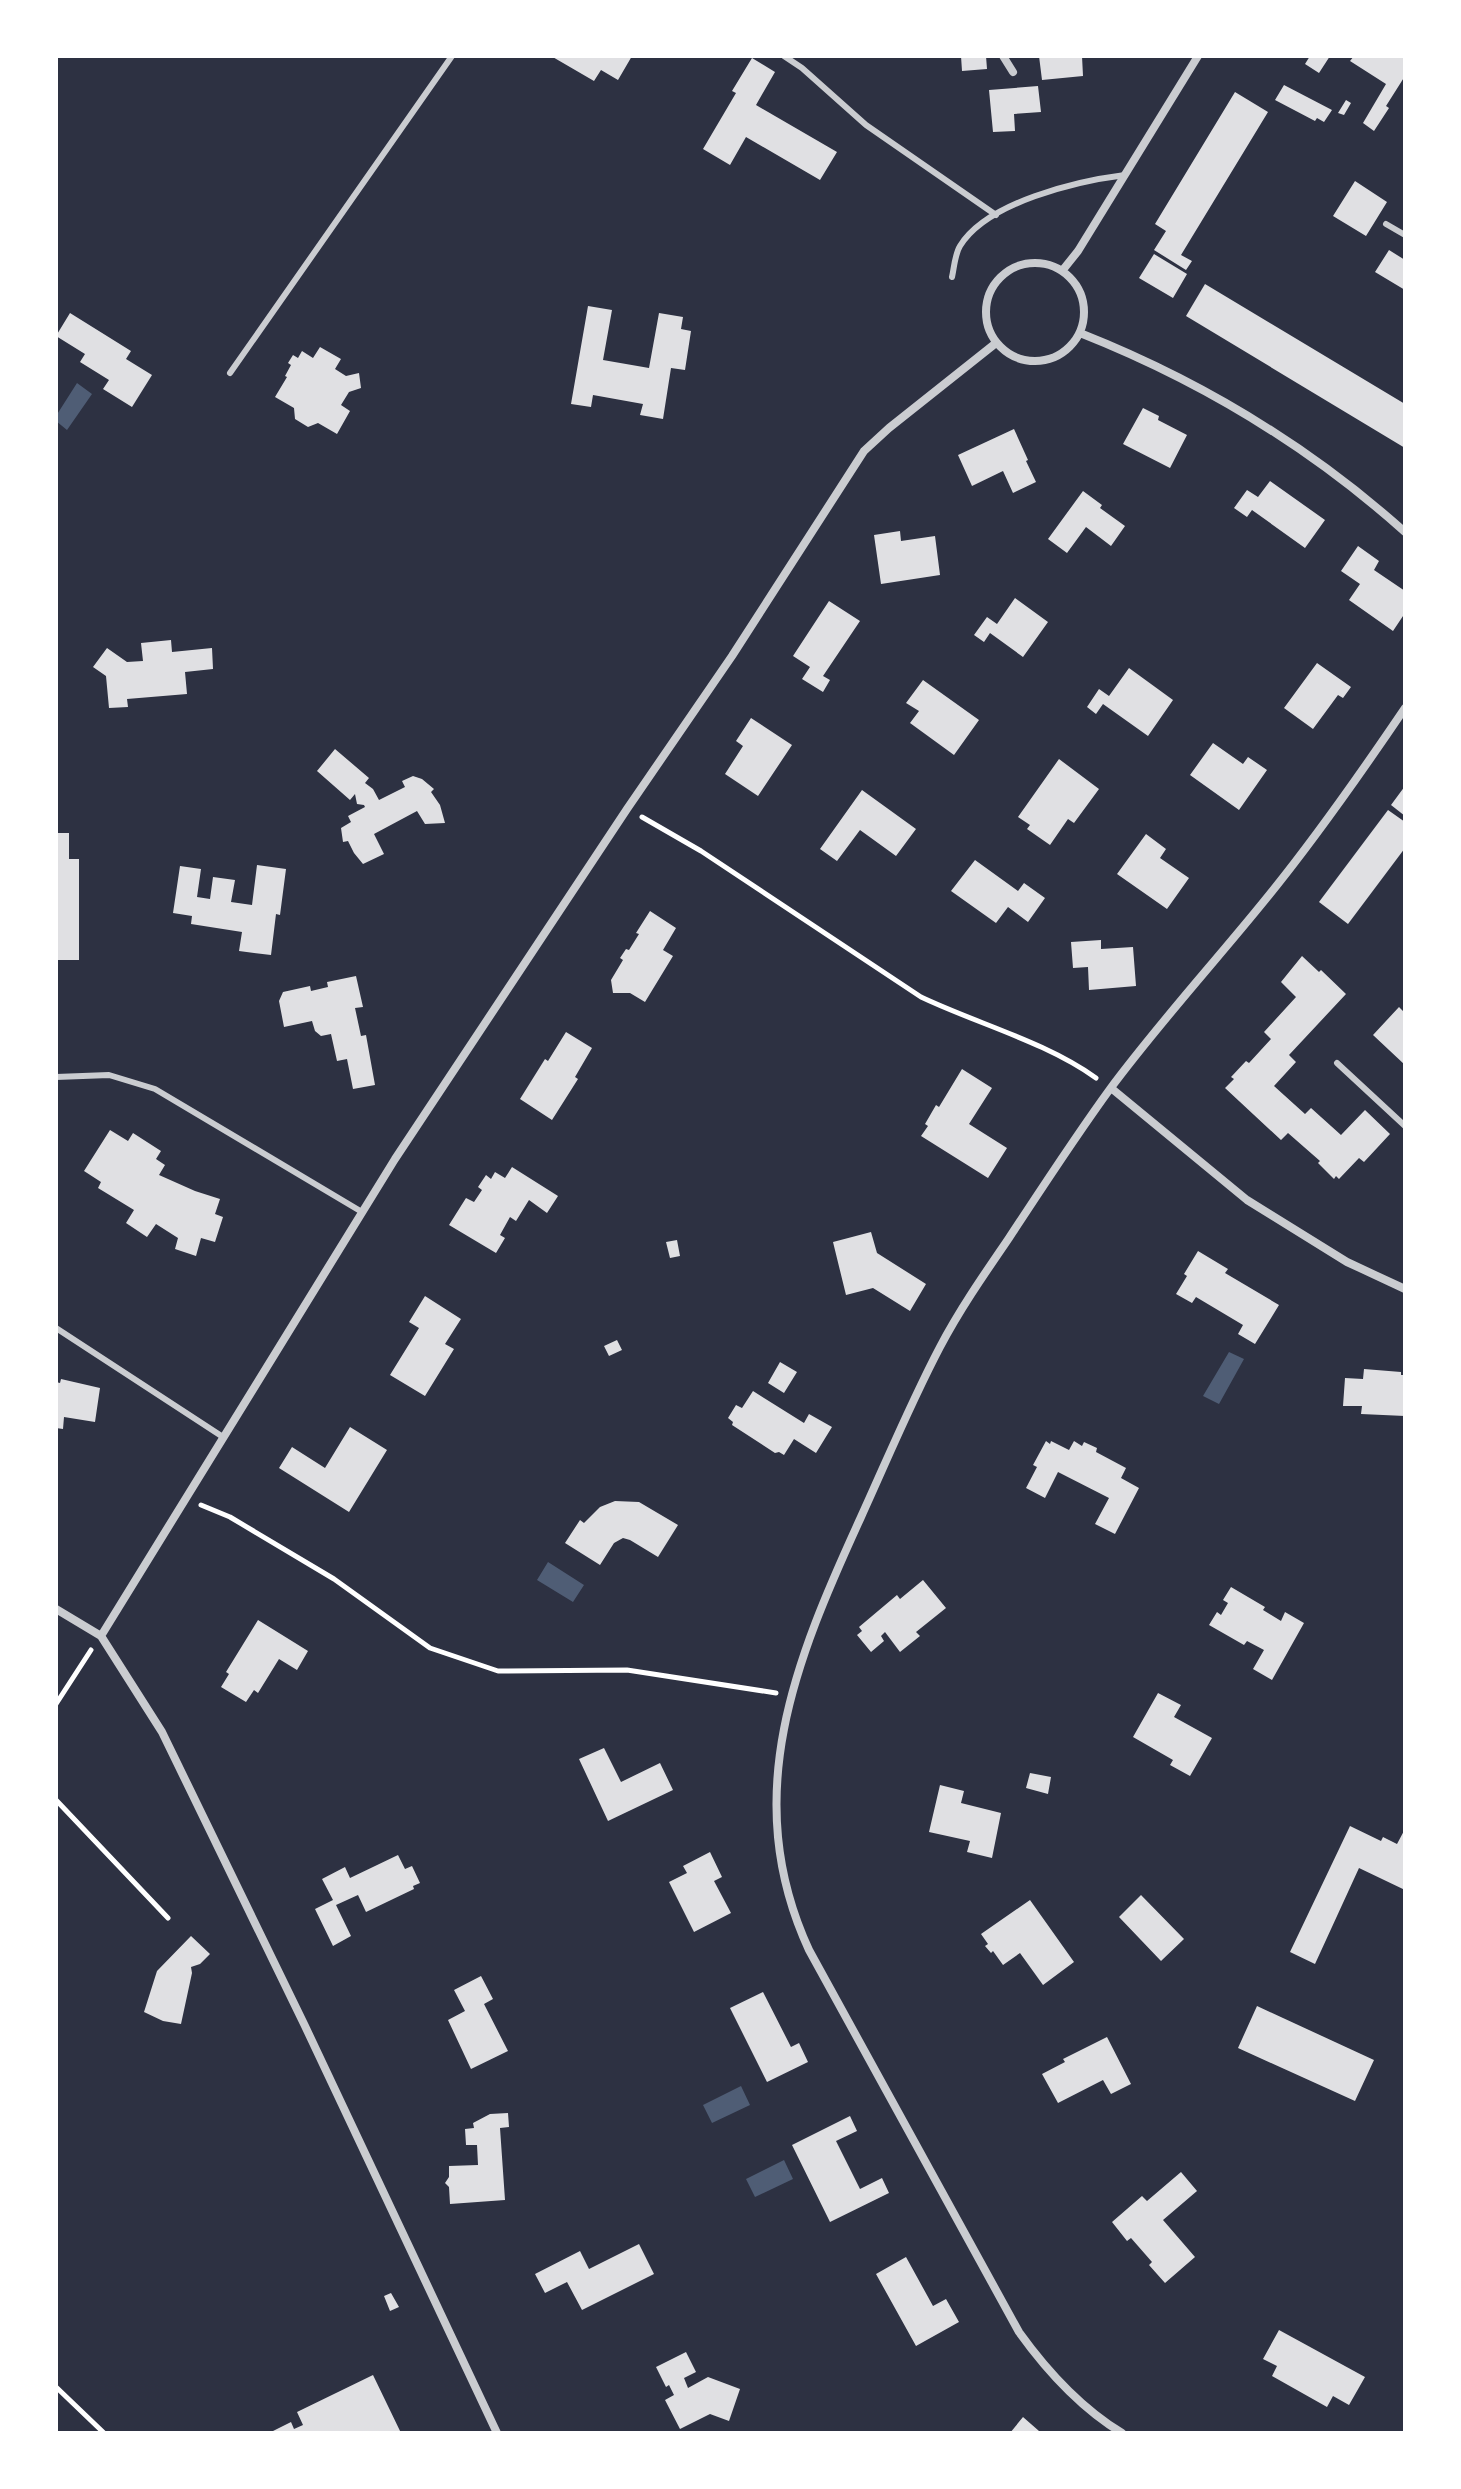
<svg xmlns="http://www.w3.org/2000/svg" width="1461" height="2489" viewBox="0 0 1461 2489" font-family="'Archivo Narrow',sans-serif">
<style>
.water{fill:#4f5d75}
.building{fill:#e0e0e3}
.lines{fill:none;stroke-linecap:round;stroke-linejoin:round}
.path{stroke:#fff;stroke-width:5}
.service{stroke:#caccd0;stroke-width:6}
.minor{stroke:#caccd0;stroke-width:8}
</style>
<rect width="100%" height="100%" fill="#2d3142"/>
<!-- water -->
<path class="water" d="M77,383l15,11 -25,36 -11,-9v-5z
M1229,1352l15,7 -25,45 -16,-8z
M548,1562l36,23 -11,17 -36,-22z
M741,2086l9,19 -38,18 -9,-18z
M784,2160l9,19 -38,18 -9,-18z"/>
<!-- building -->
<path class="building" d="M551,56h81l-14,24 -17,-10 -7,11z
M961,56h25l1,13 -25,2z
M1039,56h43l1,20 -41,4z
M1310,56h20l-11,17 -14,-9z
M1354,56h51v20l-19,30 3,2 -15,23 -11,-8 23,-39 -36,-23z
M752,58l23,14 -19,33 81,47 -17,28 -74,-43 -16,28 -27,-16 33,-56 -4,-2z
M1284,85l48,25 -8,12 -7,-4 -2,3 -40,-21z
M1038,86l3,26 -27,2 1,17 -22,1 -4,-42z
M1235,92l33,20 -87,143 11,6 -6,9 -32,-20 12,-19 -11,-7z
M1346,100l5,3 -7,12 -6,-2z
M1355,181l32,21 -21,34 -33,-20z
M1389,250l16,10v30l-30,-18z
M1154,254l33,20 -14,24 -34,-20z
M1205,284l200,120v44l-219,-132z
M588,306l24,4 -9,50 46,8 10,-55 24,4 -2,12 10,2 -6,39 -14,-2 -8,51 -23,-4 3,-11 -50,-9 -2,12 -20,-3z
M70,313l61,38 -5,8 26,16 -20,32 -29,-18 6,-9 -29,-18 5,-8 -29,-18z
M320,347l21,12 -6,10 11,7 13,-3 2,15 -12,4 -8,13 9,6 -13,23 -19,-11 -10,4 -13,-8 -1,-11 -19,-11 12,-20 -2,-1 6,-11 -3,-2 5,-8 5,3 4,-7 11,7z
M1143,408l16,8 -1,4 29,15 -17,33 -47,-24z
M1014,429l14,31 -2,1 10,21 -23,11 -10,-22 -31,15 -14,-31z
M1270,481l55,39 -20,28 -53,-38 -5,7 -13,-9 13,-18 11,7z
M1083,491l19,14 -2,3 25,18 -14,20 -25,-19 -19,26 -19,-14z
M900,531l1,10 34,-5 5,39 -59,9 -7,-49z
M1358,546l21,15 -5,9 31,21v22l-12,18 -44,-31 11,-16 -19,-13z
M1015,598l33,24 -25,35 -33,-24 -6,9 -10,-7 13,-18 10,7z
M829,601l31,20 -37,55 7,4 -7,12 -21,-13 8,-12 -17,-11z
M171,640l1,12 40,-4 1,21 -28,3 2,22 -60,5 1,8 -19,1 -3,-32 -13,-9 14,-19 20,14 16,-1 -2,-18z
M1317,663l34,24 -8,11 -5,-3 -25,34 -29,-21z
M1129,668l44,32 -25,36 -45,-32 -7,10 -9,-7 12,-18 10,7z
M923,680l56,40 -25,35 -44,-32 9,-12 -13,-8z
M751,718l41,27 -34,51 -33,-22 18,-28 -7,-5z
M1213,743l30,21 5,-7 19,13 -28,40 -49,-35z
M335,749l34,29 -4,5 8,6 6,11 26,-13 -3,-6 11,-5 9,3 12,10 -3,3 9,13 5,18 -20,1 -8,-13 -43,23 10,20 -21,10 -9,-11 -6,-12 -5,1 -2,-14 10,-6 -3,-6 17,-9 -1,-2 -7,-1 -2,-10 -5,6 -33,-29z
M1059,759l40,30 -25,34 -6,-4 -18,26 -23,-16 3,-4 -12,-8z
M1405,786v30l-14,-11z
M862,790l54,39 -20,27 -36,-26 -23,31 -17,-12z
M1388,810l17,12v26l-57,76 -29,-22z
M56,833h13v26h10v101h-23z
M1146,834l20,15 -6,9 29,20 -22,31 -50,-35z
M975,860l43,31 6,-8 21,15 -17,24 -20,-15 -12,16 -45,-32z
M257,865l29,4 -6,46 -4,-1 -5,41 -32,-4 3,-19 -51,-8 1,-8 -19,-3 7,-47 21,3 -4,28 13,2 3,-22 22,3 -4,22 21,3z
M650,911l26,17 -13,22 10,6 -28,46 -15,-9h-17l-2,-13 12,-20 -3,-2 6,-9 3,1 10,-16 -3,-1z
M1101,940v9l32,-2 3,39 -47,4 -1,-23 -15,1 -2,-26z
M1302,956l17,16 2,-2 25,24 -57,61 7,7 -22,24 31,28 6,-6 30,27 24,-25 25,24 -26,28 -5,-4 -20,21 -3,-3 -2,3 -16,-16 2,-2 -32,-28 -7,7 -56,-52 9,-9 -3,-2 15,-16 3,2 22,-24 -7,-7 32,-35 -15,-15z
M356,976l7,31 -8,1 6,28 5,-1 9,50 -22,4 -6,-30 -10,2 -6,-27 -10,2 -6,-5 -3,-10 -28,6 -5,-26 4,-9 27,-6 1,5 17,-4 -1,-5z
M1399,1007l6,6v52l-32,-30z
M566,1032l26,16 -17,29 3,2 -26,41 -32,-21 25,-40 3,2z
M962,1069l30,19 -23,36 38,24 -19,30 -67,-42 7,-10 -3,-2 11,-19 3,2z
M110,1130l18,11 5,-8 28,18 -5,8 9,6 -6,10 36,16 25,8 -5,15 8,3 -8,25 -14,-4 -5,18 -21,-7 3,-11 -22,-14 -9,13 -21,-14 8,-13 -36,-22 3,-6 -17,-11z
M512,1167l46,29 -11,17 -18,-13 -13,21 -6,-4 -10,18 5,3 -9,15 -47,-28 17,-27 8,4 8,-12 -4,-3 8,-12 5,4 4,-7 10,6z
M871,1232l6,21 49,31 -16,27 -37,-23 -27,7 -13,-53z
M677,1240l3,16 -10,2 -4,-16z
M1198,1251l30,18 -3,4 54,32 -24,39 -17,-10 5,-9 -47,-28 -4,6 -16,-9 11,-18 -3,-2z
M425,1296l36,23 -16,25 9,5 -29,47 -35,-21 29,-47 -10,-6z
M617,1340l5,10 -13,6 -5,-10z
M780,1362l17,10 -13,21 -16,-10z
M1364,1369l37,3v3h4v41l-44,-2 1,-8h-19l2,-28 18,1z
M61,1379l39,9 -5,34 -31,-5 -1,12 -7,-1v-46l4,1z
M753,1391l51,32 5,-9 23,13 -16,26 -22,-14 -10,16 -5,-3 -4,1 -43,-28 1,-3 -5,-4 8,-13 6,3z
M350,1427l37,23 -38,62 -70,-44 13,-21 33,21z
M1046,1441l4,3 1,-3 18,9 5,-9 8,5 2,-4 13,6 -1,4 30,16 -5,10 18,10 -24,46 -20,-10 14,-26 -51,-26 -13,26 -19,-10 11,-21 -4,-2z
M615,1501l24,1 39,23 -20,32 -28,-17 -7,-2 -9,5 -14,22 -35,-22 15,-23 4,3 16,-16z
M923,1580l23,28 -30,24 4,4 -20,16 -15,-20 -4,4 3,5 -13,11 -14,-17 5,-4 -3,-4 38,-32 3,4z
M1231,1587l34,20 -2,3 18,11 4,-9 19,11 -32,57 -19,-11 11,-19 -17,-9 -3,4 -35,-20 8,-13 4,3 7,-12 -5,-3z
M258,1620l50,31 -11,19 -18,-11 -21,34 -4,-3 -8,12 -25,-15 8,-13 -3,-2z
M1158,1693l23,12 -7,12 38,21 -22,38 -20,-11 3,-5 -40,-23z
M604,1748l17,34 39,-19 13,27 -65,31 -29,-62z
M1030,1773l21,4 -3,17 -22,-6z
M940,1785l24,6 -3,12 40,10 -9,45 -25,-6 3,-11 -41,-9z
M1350,1826l31,15 2,-4 14,7 8,-15v61l-46,-22 -44,96 -25,-12z
M710,1852l12,25 -8,4 17,32 -37,19 -25,-50 18,-9 -4,-7z
M398,1855l7,14 7,-3 8,17 -7,3 1,3 -48,23 -8,-17 -22,10 15,31 -18,10 -18,-37 18,-9 -11,-21 23,-12 5,11z
M1141,1895l43,44 -23,22 -42,-44z
M1030,1900l44,62 -31,23 -23,-32 -17,12 -10,-14 -2,2 -6,-7 3,-2 -7,-10z
M191,1936l19,18 -10,10 -9,3 1,6 -11,51 -18,-3 -19,-9 13,-41z
M481,1976l12,23 -9,5 24,47 -37,18 -23,-49 17,-9 -11,-21z
M763,1992l28,55 8,-4 9,19 -41,20 -37,-74z
M1257,2006l117,54 -19,41 -117,-53z
M1107,2037l24,47 -20,10 -8,-14 -45,23 -16,-29 23,-12 -2,-3z
M508,2113l1,14 -9,1 5,72 -55,4 -1,-17 -4,-4 4,-6v-11l29,-1 -1,-20h-11l-1,-16 9,-1 -1,-5 17,-9z
M850,2116l7,15 -21,10 24,48 22,-11 7,15 -59,29 -38,-77z
M1181,2172l16,19 -34,29 32,37 -30,26 -16,-18 3,-3 -21,-24 -4,3 -15,-19 30,-26 5,5z
M639,2244l15,30 -72,36 -15,-28 -22,11 -10,-19 45,-23 9,18z
M906,2257l27,49 13,-7 13,23 -43,24 -40,-72z
M391,2293l8,14 -9,4 -6,-15z
M1279,2330l86,47 -16,28 -16,-9 -6,11 -55,-31 5,-10 -14,-7z
M686,2352l10,20 -12,6 4,10 20,-11 32,12 -11,32 -19,-7 -30,15 -15,-29 9,-5 -5,-10 -3,2 -10,-20z
M373,2375l28,58h-132l22,-11 3,7 9,-4 -6,-13z
M1023,2417l16,14 -2,2h-27z"/>
<g class="lines">
<!-- path -->
<path class="path" d="M642,817l59,34 220,146c57,27 125,45 175,81
M201,1505l29,12 104,62 96,69 68,23 129,-1 149,23
M56,1704l35,-54
M56,1800l112,118
M56,2387l48,46"/>
<!-- service -->
<path class="service" d="M784,56l18,12 64,57 130,90
M1386,224l19,11
M952,277c2,-9 3,-23 8,-31 27,-44 117,-65 165,-71
M230,373l222,-317
M1337,1063l68,63
M56,1077l53,-2 46,14 207,123
M56,1328l167,109"/>
<!-- minor -->
<path class="minor" d="M1003,56l10,16
M986 312a49 49 0 1 1 98 0a49 49 0 1 1-98 0Z
M1062,271l16,-20 120,-195
M1080,333c119,47 230,114 325,199
M1111,1088l136,112 100,62 58,27
M56,1609l45,27 61,96 143,294 192,407
M101,1636l294,-477 232,-350 105,-153 132,-205 25,-23 107,-85
M1122,2433c-41,-25 -75,-62 -103,-101l-210,-382c-71,-154 -13,-291 52,-433 26,-57 50,-115 79,-170 20,-38 45,-74 69,-109 33,-50 66,-101 101,-149 49,-66 104,-126 155,-189 50,-61 96,-127 140,-192"/>
</g>
<!-- border -->
<rect width="1461" height="2489" fill="none" stroke="#ffffff" stroke-width="116"/>
</svg>
